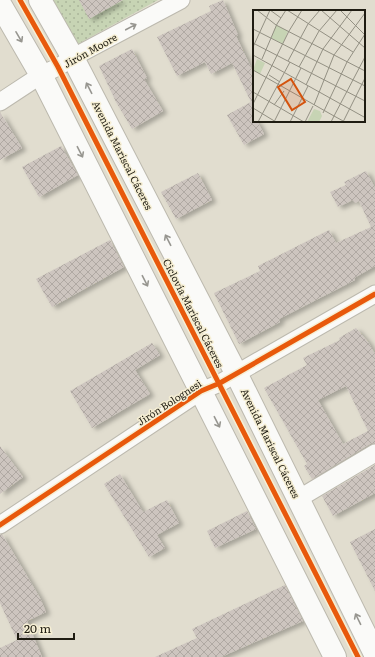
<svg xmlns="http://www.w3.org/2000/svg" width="375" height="657" viewBox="0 0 375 657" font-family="Literata,serif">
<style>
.garden{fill:url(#garden-dots)}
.building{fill:url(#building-cross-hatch);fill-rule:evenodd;filter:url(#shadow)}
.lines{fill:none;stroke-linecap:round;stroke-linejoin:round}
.street-casing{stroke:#bcb9ae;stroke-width:19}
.secondary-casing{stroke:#bcb9ae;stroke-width:24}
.street{stroke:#fafaf8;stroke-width:17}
.secondary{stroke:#fafaf8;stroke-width:22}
.cycleway-casing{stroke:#f6efd4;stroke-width:8}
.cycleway{stroke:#e8590c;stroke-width:5}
.oneway{stroke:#979690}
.labels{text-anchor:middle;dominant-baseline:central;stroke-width:3;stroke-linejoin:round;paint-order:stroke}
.street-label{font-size:10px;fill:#1f1c12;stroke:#f6efd4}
.inset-road{fill:none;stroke:#939083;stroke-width:1}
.view{fill:#d4530d;fill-opacity:0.15;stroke:#d4530d;stroke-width:2}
.inset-edge{fill:none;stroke:#1f1c12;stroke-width:2}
</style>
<defs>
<pattern id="garden-dots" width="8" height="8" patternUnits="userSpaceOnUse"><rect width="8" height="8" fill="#c7d4b4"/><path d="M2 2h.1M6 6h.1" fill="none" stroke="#aab59a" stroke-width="1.8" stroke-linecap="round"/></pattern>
<pattern id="building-cross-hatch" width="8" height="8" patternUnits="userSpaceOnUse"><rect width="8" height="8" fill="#cdc5bf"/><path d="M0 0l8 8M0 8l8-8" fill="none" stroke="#b0a9a3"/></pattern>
<filter id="shadow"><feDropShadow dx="4.5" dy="2.5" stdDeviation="2" flood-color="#0004"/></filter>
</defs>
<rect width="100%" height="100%" fill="#e1ddcf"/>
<!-- garden -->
<path class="garden" d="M51,0h107l-82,45z"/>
<!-- building -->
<path class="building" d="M79,0h44l-34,19z
M223,0l15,35 -2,1 18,38v47h3l7,13 -20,11 -17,-30 24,-13 -19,-39 -21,11 -6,-12 -28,14 -20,-39 54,-26 -2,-5z
M132,49l15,29 -3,1 19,32 -31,18 -16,-27 -17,-36z
M0,112l22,36 -22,12z
M61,146l17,29 -39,22 -17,-30z
M366,171l9,17v78l-21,12 1,2 -76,39 1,3 -41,22 -25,-51 46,-22 -2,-5 71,-36 7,13 35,-16 -12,-26 -4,2 -2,-3 -15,7 -8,-15 16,-7 -2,-3z
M198,173l14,27 -36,19 -15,-27z
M110,240l14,27 -72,40 -16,-28z
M356,328l12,14 7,12v89l-5,1 -58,35 -8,-13 3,-2 -43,-76 43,-23 -4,-7 37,-18 -1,-2zM346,386l22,45 -25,13 -25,-44z
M152,343l8,12 -25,15 15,24 -58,34 -22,-37z
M0,446l23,31 -23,17z
M375,465v28l-42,23 -11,-20z
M120,474l23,38 24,-12 12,23 -22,12 8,13 -16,9 -45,-73z
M247,511l9,18 -41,19 -8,-17z
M375,529v62l-25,-49z
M2,534l38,64 6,14 -19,9 15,36h-42v-9l17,-8 -17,-37v-68z
M285,585l18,36 -82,36h-66l42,-19 -5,-9z"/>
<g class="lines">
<!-- street casing -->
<g class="street-casing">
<path id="street" d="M0,102l41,-27 17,-8 25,-15 98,-52
M298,499l77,-46
M0,525l201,-134 19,-8 155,-89"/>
</g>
<!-- secondary casing -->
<g class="secondary-casing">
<path id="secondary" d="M40,0l33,58 163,315 139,281
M0,4l41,71 294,582"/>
</g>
<!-- street -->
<use href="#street" class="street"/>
<!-- secondary -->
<use href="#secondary" class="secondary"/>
<!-- cycleway casing -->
<g class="cycleway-casing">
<path id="cycleway" d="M20,0l38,67 300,590
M0,525l201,-134 19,-8 155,-89"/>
</g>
<!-- cycleway -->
<use href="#cycleway" class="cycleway"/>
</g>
<!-- one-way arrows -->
<defs><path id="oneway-shaft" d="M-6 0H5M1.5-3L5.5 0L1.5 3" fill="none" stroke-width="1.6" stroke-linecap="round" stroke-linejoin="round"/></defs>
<g class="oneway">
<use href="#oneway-shaft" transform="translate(131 27) rotate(-28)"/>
<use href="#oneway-shaft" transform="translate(19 37) rotate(60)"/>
<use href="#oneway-shaft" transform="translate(89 88) rotate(-117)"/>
<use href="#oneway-shaft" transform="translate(80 152) rotate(63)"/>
<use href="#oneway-shaft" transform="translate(168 240) rotate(-117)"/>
<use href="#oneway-shaft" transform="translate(145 281) rotate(63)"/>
<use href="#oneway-shaft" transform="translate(217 422) rotate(63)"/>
<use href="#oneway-shaft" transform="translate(358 619) rotate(-116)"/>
</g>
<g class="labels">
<!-- street labels -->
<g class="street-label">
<text transform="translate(90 50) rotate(-29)">Jirón Moore</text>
<text transform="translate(123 155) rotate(63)">Avenida Mariscal Cáceres</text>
<text transform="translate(194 313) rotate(63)">Ciclovía Mariscal Cáceres</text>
<text transform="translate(169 402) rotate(-33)">Jirón Bolognesi</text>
<text transform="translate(271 443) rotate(64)">Avenida Mariscal Cáceres</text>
</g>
</g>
<!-- overview -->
<g transform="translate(253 10)">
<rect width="112" height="112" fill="#e1ddcf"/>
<path d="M23,15l12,6 -5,13 -12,-6zM4,49l8,4 -5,11 -7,-4zM61,99l6,2 2,5 -3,6h-12z" fill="#c7d4b4"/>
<path class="inset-road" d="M4,0l19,15 89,46M34,0l66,42M68,0l44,38M87,0l25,25M0,19l112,57M0,33l112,58M0,37l17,-37 11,8M0,45l111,62M9,49l15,-35 9,-14M35,51l20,-37 12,-14M46,57l20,-36 18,-21M0,60l81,46 31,-59M16,65l11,7M53,75l17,-36 29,-39M0,82l51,30M0,94l36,-73 13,-21M21,95l10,-14M61,95l20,-50 31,-42M0,98l23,14M70,103l24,-51 18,-28M5,112l32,-60M21,112l27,-54M37,112l18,-36M52,112l8,-16M78,112l3,-6 11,6M90,112l22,-44"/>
<path class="view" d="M38,69l14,23 -13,8 -14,-23z"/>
<rect width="112" height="112" class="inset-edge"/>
</g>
<!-- scale -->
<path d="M18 633v6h56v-6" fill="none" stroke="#1f1c12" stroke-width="2"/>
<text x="24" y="633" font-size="12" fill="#1f1c12" stroke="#f6efd4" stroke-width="3" paint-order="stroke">20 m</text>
</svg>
